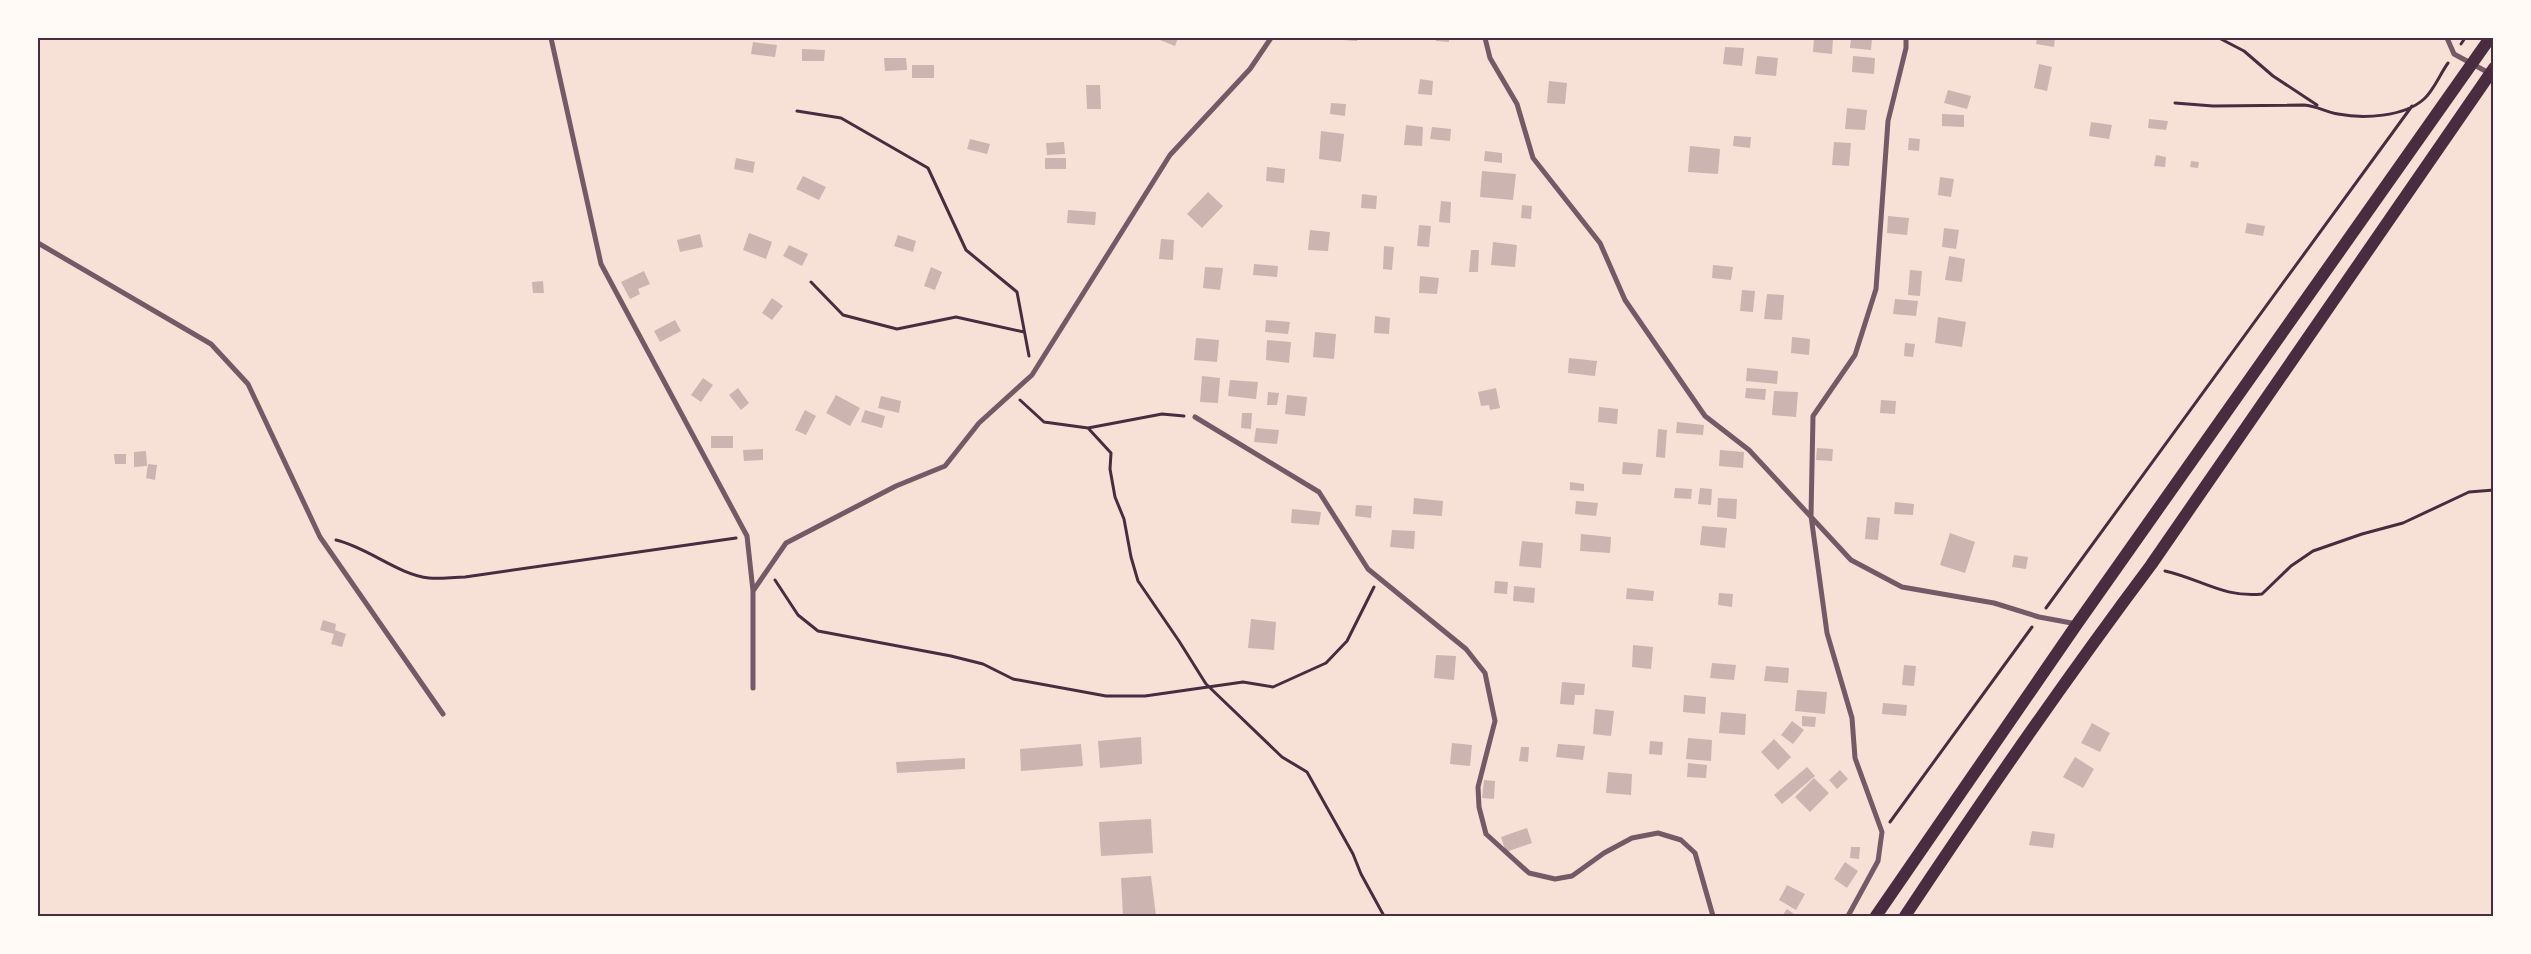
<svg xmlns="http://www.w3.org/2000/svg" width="2531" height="954" viewBox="0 0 2531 954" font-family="'Open Sans',sans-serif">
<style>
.building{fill:#ccb4b1}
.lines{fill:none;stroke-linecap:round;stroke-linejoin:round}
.path{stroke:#4a2c40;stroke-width:3}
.minor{stroke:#755966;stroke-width:5}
.primary{stroke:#4a2c40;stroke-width:12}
.neatline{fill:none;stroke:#4a2c40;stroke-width:2}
</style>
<rect width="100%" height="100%" fill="#f7e1d7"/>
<!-- building -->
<path class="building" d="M1161,38h17l-3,8 -15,-6z
M1342,38h15v3l-15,-1z
M1436,38h13v4l-13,-1z
M1814,38l19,1 -1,15 -19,-2z
M1851,38h21l-1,12 -21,-2z
M2037,38h18l-1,9 -18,-3z
M753,42l24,3 -2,12 -24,-3z
M1725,47l19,1 -2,18 -19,-2z
M802,49l23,1 -1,11h-22z
M1757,56l21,2 -2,18 -21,-2z
M1853,56l22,2 -1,16 -22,-2z
M884,58h22l1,12 -22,1z
M2039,64l13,3 -5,24 -13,-3z
M912,65h22v13h-22z
M1420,79l13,2 -1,14 -14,-1z
M1549,81l18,2 -2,21 -18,-1z
M1086,85h14l1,24h-14z
M1948,90l23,6 -4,13 -23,-6z
M1331,103l15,1 -1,12 -15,-2z
M1847,108l20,2 -2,20 -20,-1z
M1942,114l22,1v12l-22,-1z
M2149,119l19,2 -2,9 -18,-2z
M2091,122l21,3 -3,14 -20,-3z
M1406,125l17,2 -1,19 -18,-1z
M1432,127l19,2 -1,12 -20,-2z
M1321,131l23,3 -3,28 -22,-3z
M1734,136l17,1 -1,11 -17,-2z
M1909,138l11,1 -1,12 -11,-1z
M970,139l20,5 -3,10 -20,-5z
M1064,142l1,12 -18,1 -1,-12z
M1834,142l17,1 -2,23 -17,-1z
M1690,146l30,3 -2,25 -30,-2z
M1485,151l17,2v10l-18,-2z
M2156,155l10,2 -1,10 -11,-1z
M736,158l19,4 -2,11 -19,-4z
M1045,158h21v11h-21z
M2191,161l8,1 -1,6 -8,-1z
M1267,167l18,2 -1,14 -18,-2z
M1482,171l34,3 -3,26 -33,-3z
M803,176l23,11 -7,13 -23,-11z
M1940,177l14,2 -3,18 -13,-2z
M1208,192l15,14 -21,22 -15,-14z
M1362,194l15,2 -1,13 -15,-1z
M1441,201l10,1 -1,21 -11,-1z
M1522,205l10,1 -1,13 -10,-1z
M1068,210l28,2 -1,13 -28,-2z
M1888,216l21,2 -2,17 -20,-2z
M2247,223l18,3 -2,10 -18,-3z
M1419,225l12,1 -2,21 -12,-1z
M1944,228l15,2 -3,19 -14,-2z
M1310,230l20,2 -2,19 -20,-1z
M749,233l23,9 -6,17 -23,-9z
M700,234l3,13 -23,5 -3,-12z
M898,235l18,6 -3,11 -19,-6z
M1161,239l13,1 -1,20 -14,-1z
M1493,242l24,3 -2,22 -24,-2z
M789,245l19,9 -6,12 -19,-10z
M1384,246l10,1 -2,23 -9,-1z
M1471,250h8l-1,22h-9z
M1949,256l16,3 -3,23 -17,-2z
M1254,264l24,2 -1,11 -24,-2z
M1713,265l20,2 -2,13 -19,-2z
M931,267l11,5 -7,18 -11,-4z
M1205,267l18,1 -3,22 -17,-2z
M1910,270l12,1 -2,25 -12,-1z
M644,271l6,13 -12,5 2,5 -10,5 -9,-17z
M1420,276l19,2 -2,16 -18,-1z
M543,281l1,12h-11l-1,-11z
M1742,290l13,1 -2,21 -13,-1z
M1767,294l17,1 -2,25 -18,-1z
M772,298l11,8 -11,14 -10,-7z
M1895,299l23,2 -2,15 -23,-2z
M1375,316l15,2 -1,16 -15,-1z
M1938,317l28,5 -4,25 -27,-4z
M675,320l6,11 -21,11 -6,-11z
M1266,320l24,2 -2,12 -23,-2z
M1315,332l21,2 -2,25 -21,-2z
M1792,337l18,2 -1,16 -18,-2z
M1196,338l23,2 -2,22 -23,-2z
M1267,340l24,2 -2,21 -23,-3z
M1905,343l10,1 -2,13 -9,-1z
M1569,358l28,3 -2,15 -27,-3z
M1747,368l31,3 -1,13 -31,-3z
M1202,376l18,2 -2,25 -18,-1z
M703,378l10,7 -12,17 -10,-7z
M1230,380l28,2 -2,17 -28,-3z
M738,388l11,15 -8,7 -12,-15z
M1496,388l4,20 -10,2 -1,-5 -8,1 -3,-14z
M1746,388l20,1 -1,11 -20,-2z
M1774,391l24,1 -2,25 -24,-2z
M1268,392l11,1 -2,12h-10z
M836,395l24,13 -10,18 -24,-13z
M1287,395l20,2 -2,19 -20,-2z
M881,396l20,5 -2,12 -21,-5z
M1881,400l15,1 -1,13 -15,-1z
M1599,407l19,2 -1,15 -19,-2z
M805,410l11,6 -10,19 -11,-5z
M865,410l20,6 -3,12 -21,-6z
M1242,413h10l-1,16 -10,-1z
M1677,422l27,3 -1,10 -27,-2z
M1256,428l23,2 -2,14 -23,-2z
M1658,429l9,1 -2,28 -9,-1z
M711,436h22v12h-22z
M1817,448l16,1 -1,12 -16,-1z
M763,449v11l-19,1 -1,-11z
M1720,450l24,2 -1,16 -24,-2z
M146,451l1,15 -13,1v-15z
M114,454h12v10h-11z
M1623,462l20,2 -2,11 -19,-1z
M148,464l9,1 -2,15 -9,-2z
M1570,482l14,2v7l-14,-1z
M1675,488l17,1 -1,10 -17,-1z
M1700,488l12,1 -1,16 -13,-1z
M1414,498l29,3 -1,15 -29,-2z
M1718,498l19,1 -1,20 -19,-2z
M1576,501l22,2 -2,13 -21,-2z
M1895,502l19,2 -1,11 -19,-1z
M1356,505l16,1 -1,12 -16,-2z
M1292,509l29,3 -2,13 -28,-2z
M1867,517l13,1 -2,22 -13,-1z
M1702,526l25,2 -2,20 -25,-3z
M1392,530l23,1 -1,18 -24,-2z
M1950,533l25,9 -10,31 -25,-8z
M1581,534l30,3 -1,16 -30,-2z
M1522,541l21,2 -2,25 -22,-2z
M2014,555l14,2 -2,12 -14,-2z
M1495,581l13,1 -1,12 -13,-1z
M1514,586l21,2 -1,15 -21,-2z
M1627,588l27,3 -1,10 -27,-2z
M1719,593l14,1 -1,13 -14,-2z
M1251,619l25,3 -2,28 -26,-2z
M323,620l13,4 -1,6 11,4 -4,13 -11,-3 3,-10 -14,-4z
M1633,645l20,2 -2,22 -19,-2z
M1436,655l20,1 -2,24 -20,-2z
M1712,663l24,2 -2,15 -24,-2z
M1904,665l12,1 -2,20 -12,-1z
M1766,666l23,2 -1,15 -24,-2z
M1562,682l23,2 -1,11h-9l-1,10 -14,-1z
M1797,690l30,2 -2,22 -30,-3z
M1684,695l22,2 -1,17 -22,-2z
M1883,703l24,2 -1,11 -24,-2z
M1595,709l19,2 -3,25 -18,-2z
M1721,712l25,2 -1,21 -26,-2z
M1802,716l14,1 -1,10 -13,-1z
M1792,721l12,9 -11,14 -12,-9z
M2092,723l18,10 -10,19 -19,-9z
M1141,737l1,27 -42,4 -2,-27z
M1688,738l24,2 -1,21 -25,-2z
M1774,739l17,18 -13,13 -17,-18z
M1650,741l13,1 -1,13 -13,-1z
M1452,743l20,2 -2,21 -20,-2z
M1081,744l2,22 -62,5 -1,-22z
M1558,744l27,2 -2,14 -27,-3z
M1521,747h8l-1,15 -9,-1z
M2075,757l19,12 -11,19 -20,-11z
M965,758v11l-68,4 -1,-11z
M1688,763l19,2 -1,13 -19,-1z
M1807,767l8,9 -33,28 -8,-9z
M1840,770l8,9 -11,10 -8,-9z
M1608,772l24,2 -1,21 -25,-2z
M1814,778l15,15 -19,19 -15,-15z
M1484,780l11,1 -1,18 -12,-1z
M1151,819l2,34 -52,3 -2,-34z
M1527,828l5,15 -26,9 -5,-15z
M2032,831l23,3 -2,14 -24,-3z
M1851,847h9l-1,12 -9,-1z
M1845,862l13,9 -11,17 -13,-9z
M1151,876l5,40h-33l-2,-38z
M1787,885l18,9 -9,16 -17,-10z
M1787,909l10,7h-15z"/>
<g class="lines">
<!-- path -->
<path class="path" d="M2219,38l25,13 29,25 44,29
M2461,44l4,-6
M2175,103l38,3 91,-1c13,1 22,7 34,9 25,5 66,3 86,-15 10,-9 16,-25 24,-36
M797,111l44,7 87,50 38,82 51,42 12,64
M811,282l32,33 54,14 59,-12 68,15
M1020,400l24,22 44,6 74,-14 22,2
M1088,428l23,25 -1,16 5,28 9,22 7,38 7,24 41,60 27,43 76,73 25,15 46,82 8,20 23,42
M336,540c31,7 63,35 93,38 12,1 24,-1 36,-1l271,-39
M2165,571c36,8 58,27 97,23l29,-28 22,-15 49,-17 41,-11 66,-31 25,-2
M775,580l23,35 20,16 133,25 32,8 30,15 93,17h39l98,-14 30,5 53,-24 21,-22 27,-54
M2046,608l366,-502
M1890,822l142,-195"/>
<!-- minor -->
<path class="minor" d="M551,38l50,226 146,272 6,55
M1485,38l5,20 27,46 16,54 67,85 25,57 80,116 44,34 102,110 51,27 92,16 45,14 38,7
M2447,38l7,16 35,19
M38,243l173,101 37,40 72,153 123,177
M1195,417l124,75 49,77 98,80 19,24 10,48 -17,66 1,20 7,27 43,39 26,6 17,-3 32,-23 28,-15 26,-5 23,7 14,13 18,63
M753,688v-97l33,-48 110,-57 49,-20 34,-43 53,-48 138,-220 80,-86 21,-31
M1848,916l30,-55 4,-29 -27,-74 -3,-40 -25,-85 -16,-117 2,-100 42,-61 21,-66 12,-168 18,-73v-10"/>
<!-- primary -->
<path class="primary" d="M1876,916l201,-292 413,-586
M1905,916c79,-119 160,-236 246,-351l343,-497"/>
</g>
<!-- border -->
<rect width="2531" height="954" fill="none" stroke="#fffaf5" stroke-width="78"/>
<rect x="39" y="39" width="2453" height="876" class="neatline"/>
</svg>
